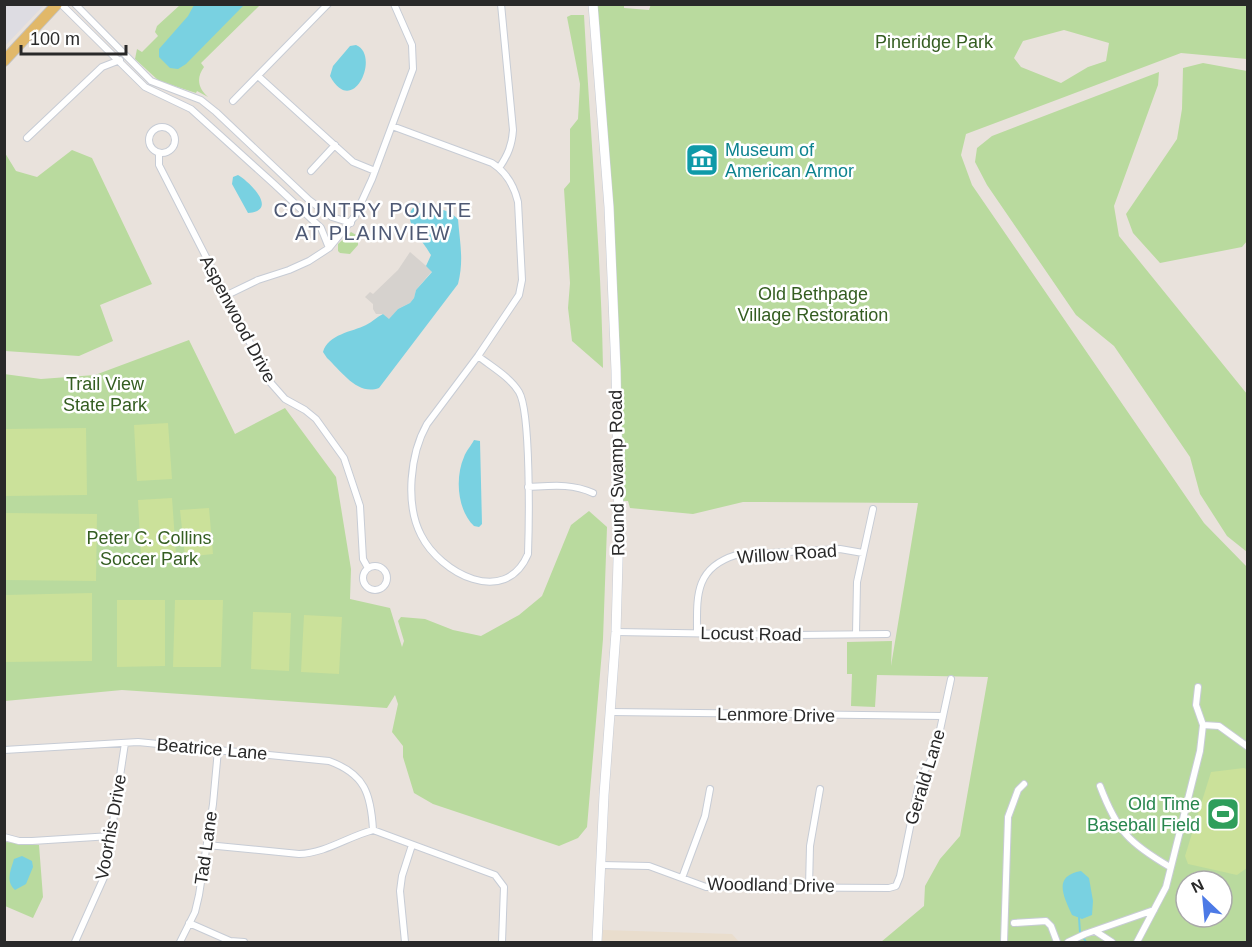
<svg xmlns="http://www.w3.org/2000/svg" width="1252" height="947" viewBox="0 0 1252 947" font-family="Arial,sans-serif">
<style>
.industrial{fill:#dddce2}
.education{fill:#e9ddcd}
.green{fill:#b9da9e;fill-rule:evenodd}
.pitch{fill:#cbe19a}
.plaza{fill:#d6d2ce}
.water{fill:#79d1e1}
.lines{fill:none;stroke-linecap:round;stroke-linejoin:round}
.stream{stroke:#79d1e1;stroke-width:2}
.minor-casing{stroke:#c7ccd5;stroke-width:8}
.secondary-casing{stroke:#c7ccd5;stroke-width:10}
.primary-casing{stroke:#c3c3c3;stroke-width:12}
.minor{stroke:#fff;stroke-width:6}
.secondary{stroke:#fff;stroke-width:9}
.primary{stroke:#e1b869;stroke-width:10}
.labels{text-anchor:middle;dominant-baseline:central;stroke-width:5;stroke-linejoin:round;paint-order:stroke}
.park-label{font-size:18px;fill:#345d21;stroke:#fff}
.culture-label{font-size:18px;fill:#0d838f;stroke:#fff;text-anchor:start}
.street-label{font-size:18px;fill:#292929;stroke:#fff}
.leisure-label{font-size:18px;fill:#27864d;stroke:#fff;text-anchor:end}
.neighbourhood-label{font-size:20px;letter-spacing:1.5px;fill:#4e5974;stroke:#fff}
</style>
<rect width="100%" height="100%" fill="#e9e2dc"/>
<!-- industrial -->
<path class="industrial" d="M5,5h39l-39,41z"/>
<!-- education -->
<path class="education" d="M603,930l129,4 7,8h-137z"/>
<!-- green -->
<path class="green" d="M651,4l596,1v54l-66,-6 -215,81 -5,21 11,30 232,338 43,44v375h-366l43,-36 1,-20 15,-27 20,-23 28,-159 -111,-2 -2,32 -24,-1 1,-32h-5v-32l45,-1 -1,25 27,-163 -175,-1 -50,12 -63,-6 -2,-7h-8l-23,-469 3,-1 -4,-26h28v3l25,2zM1064,30l45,13 -3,18 -18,6 -27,16 -40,-16 -7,-9 9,-17zM1186,881h36v36h-36z
M180,5h80l-59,58 3,4c-8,11 -6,21 4,30l-11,-6 -1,2 -37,-12 -24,-22 2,-10 5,3 16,-16 -3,-4 2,-6z
M571,15h13c6,118 17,235 19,353l-31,-27 -4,-33 2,-25 -6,-94 6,-7v-53l8,-10 2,-35 -13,-67z
M1203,63l44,8v170l-5,6 -82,16 -27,-30 -7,-19 51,-75 5,-30 1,-41z
M1159,72l-1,13 -44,121 5,30 128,158v158l-20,-16 -27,-42 -10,-37 -76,-111 -38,-31 -89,-130 -12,-23 2,-14 15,-12z
M72,150l20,8 60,126 -52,21 13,36 -34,15 -74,-5v-198l11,18 21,6z
M351,232l7,4v9l-8,9 -10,-1 -2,-2v-7z
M189,340l46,94 50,-26 51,69 15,92 -1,30 40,9 12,39 2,-6 -6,-20 3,-4 24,2 28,11 28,6 38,-21 23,-19 29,-71 18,-14 18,16 -4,112 -16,188 -9,11 -19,8 -126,-42 -19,-11 -11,-36v-11l-11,-14 6,-28 -3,-9 -8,13 -265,-18 -117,11 -1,-327 37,5 54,-4z
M5,842l34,3 4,52 -10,21 -28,-12z"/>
<!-- pitch -->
<path class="pitch" d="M168,423l4,56 -35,2 -3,-56z
M86,428l1,67 -82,1v-67z
M172,498l4,56 -35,2 -3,-56z
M209,508l4,46 -28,3 -5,-47z
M5,513l92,1 -1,67 -91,-1z
M92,593v68l-87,1v-67z
M117,600h48v66l-48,1z
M175,600h48l-2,67h-48z
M253,612l38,1 -2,58 -38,-2z
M304,615l38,2 -3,57 -38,-2z
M1244,768l4,2 -1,98 -10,7 -49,-11 -3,-8 26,-84z"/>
<!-- plaza -->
<path class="plaza" d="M410,252l22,19 -16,19 -2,8 -4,5 -12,6 -9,11 -6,-6h-7l-3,-5v-5l-8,-7 5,-5 3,2 25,-24z"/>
<!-- water -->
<path class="water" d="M194,5h50l-58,59 -8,5 -8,-1 -11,-11v-8l29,-33z
M356,45c25,10 -3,74 -26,31l3,-10 17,-20z
M238,175c12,7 41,36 10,38l-16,-29 1,-7z
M423,202l28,11 7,6c2,25 6,41 0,65l-79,104c-21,8 -37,-16 -52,-30l-4,-6c5,-18 29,-20 43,-27 6,-3 11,-8 17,-11l6,5 9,-10 12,-6 4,-5 2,-8 16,-18 -6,-6 5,-11c-9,-17 -38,-42 -8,-53z
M474,440l6,1 2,83 -3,3 -5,-1c-17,-16 -19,-49 -10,-69 2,-6 7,-11 10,-17z
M22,856l10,5 1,6 -7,17 -11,6c-10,-9 -4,-20 -1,-31z
M1081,871l8,7 4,23 -1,14 -10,4 -10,-4c-9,-20 -19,-39 9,-44z"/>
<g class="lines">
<!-- stream -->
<path class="stream" d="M1079,918l1,14 6,10"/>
<!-- minor casing -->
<g class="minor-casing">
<path id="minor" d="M61,4l84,83 46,22 83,75 47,44 8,20
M75,4l76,77 50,19 15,12 93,88 23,17 19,6
M258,76l95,86 22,9
M233,101l95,-97
M392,126l100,37c14,9 22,22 26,39l4,78 -3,15 -41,61 -51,68c-17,30 -22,80 -6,111 19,38 84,73 107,19 1,-28 3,-142 -9,-162 -9,-15 -27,-25 -41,-36
M149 140a13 13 0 1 1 26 0a13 13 0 1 1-26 0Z
M27,138l75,-71 18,-7
M159,153v12l111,217 15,17 20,11 11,9 28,39 16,48 3,53 5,9
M499,168c9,-13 13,-23 14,-38l-12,-126
M311,171l24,-26
M225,296l33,-16 31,-10 20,-9 20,-13 26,-32 17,-37 41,-110 -1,-24 -18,-41
M528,487c23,-1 43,-4 65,6
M363 578a12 12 0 1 1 24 0a12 12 0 1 1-24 0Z
M616,632l181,3 90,-1
M697,633c0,-36 -3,-65 39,-78l104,-6 23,4
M856,634l1,-52 16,-73
M610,712l333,4
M1203,725l16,1 29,21
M4,750l134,-8 191,19c36,13 42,33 44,69
M1100,786c17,45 29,57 70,81
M4,837l15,4h13l79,-5
M207,845l92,9c27,-1 48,-17 74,-24l122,45 9,12 -2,55
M601,865l48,1 57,21 183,1 7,-2 4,-10 19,-93 3,-8 13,-22 16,-74
M682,878l23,-62 5,-27
M809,887l1,-41 10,-57
M189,923l41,18 14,1
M1014,923l32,-2 5,5 6,16
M1095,931l17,11
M75,942l30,-67 20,-132
M180,942l15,-30 4,-17 14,-91 5,-54
M405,942l-5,-51 2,-15 10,-31
M1004,942l4,-125 10,-27 6,-6
M1068,942l17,-8 69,-24
M1137,942l29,-55 34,-136 3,-26 -7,-20 2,-18"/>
</g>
<!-- secondary casing -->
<g class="secondary-casing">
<path id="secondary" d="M593,4l16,203 7,163 3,155 -3,107 -12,163 -7,147"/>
</g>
<!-- primary casing -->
<g class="primary-casing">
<path id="primary" d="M4,61l53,-57"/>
</g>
<!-- minor -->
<use href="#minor" class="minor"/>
<!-- secondary -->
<use href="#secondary" class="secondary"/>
<!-- primary -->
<use href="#primary" class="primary"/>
</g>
<!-- icons -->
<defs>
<g id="museum-square" transform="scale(1.725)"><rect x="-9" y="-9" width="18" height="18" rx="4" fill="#0f9aa8" stroke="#fff"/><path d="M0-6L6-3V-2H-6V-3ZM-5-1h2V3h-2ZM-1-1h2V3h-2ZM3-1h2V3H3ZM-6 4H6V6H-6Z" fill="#fff"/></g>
<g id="stadium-square" transform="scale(1.725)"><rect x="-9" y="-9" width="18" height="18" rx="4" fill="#2e9e5b" stroke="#fff"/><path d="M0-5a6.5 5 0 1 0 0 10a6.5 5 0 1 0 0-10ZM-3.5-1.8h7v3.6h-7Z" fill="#fff"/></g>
</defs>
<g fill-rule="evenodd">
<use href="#museum-square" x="702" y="160"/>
<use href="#stadium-square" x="1223" y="814"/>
</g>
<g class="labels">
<!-- park labels -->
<g class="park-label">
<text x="934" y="42">Pineridge Park</text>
<text x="813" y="294">Old Bethpage<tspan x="813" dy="21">Village Restoration</tspan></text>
<text x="105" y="384">Trail View<tspan x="105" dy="21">State Park</tspan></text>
<text x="149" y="538">Peter C. Collins<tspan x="149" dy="21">Soccer Park</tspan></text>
</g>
<!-- culture labels -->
<g class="culture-label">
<text x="725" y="150">Museum of<tspan x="725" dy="21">American Armor</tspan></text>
</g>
<!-- street labels -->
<g class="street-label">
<text transform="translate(238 319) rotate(62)">Aspenwood Drive</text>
<text transform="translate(617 473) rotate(-91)">Round Swamp Road</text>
<text transform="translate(787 554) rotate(-4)">Willow Road</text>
<text transform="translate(751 634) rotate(1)">Locust Road</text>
<text transform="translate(776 715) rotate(1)">Lenmore Drive</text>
<text transform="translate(212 749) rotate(5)">Beatrice Lane</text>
<text transform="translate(925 777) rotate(-73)">Gerald Lane</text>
<text transform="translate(111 827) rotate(-80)">Voorhis Drive</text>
<text transform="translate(206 848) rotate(-82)">Tad Lane</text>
<text transform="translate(771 885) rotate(1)">Woodland Drive</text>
</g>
<!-- leisure labels -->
<g class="leisure-label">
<text x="1200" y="804">Old Time<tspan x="1200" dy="21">Baseball Field</tspan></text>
</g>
<!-- neighbourhood labels -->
<g class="neighbourhood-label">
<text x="373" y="210">COUNTRY POINTE<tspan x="373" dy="23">AT PLAINVIEW</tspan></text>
</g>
</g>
<!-- border -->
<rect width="1252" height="947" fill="none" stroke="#292929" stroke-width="12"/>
<!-- north arrow -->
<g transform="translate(1204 899) rotate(334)"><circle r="28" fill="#ffffff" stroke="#a9a9a9" stroke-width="1.5"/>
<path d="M0-4.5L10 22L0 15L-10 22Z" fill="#4c7ae6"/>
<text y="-9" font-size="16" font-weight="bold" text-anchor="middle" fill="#292929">N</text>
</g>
<!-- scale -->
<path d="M21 45v9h105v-9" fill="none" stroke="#292929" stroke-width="3"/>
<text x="30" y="45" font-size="18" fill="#292929" stroke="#ffffff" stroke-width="4.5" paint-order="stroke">100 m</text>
</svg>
